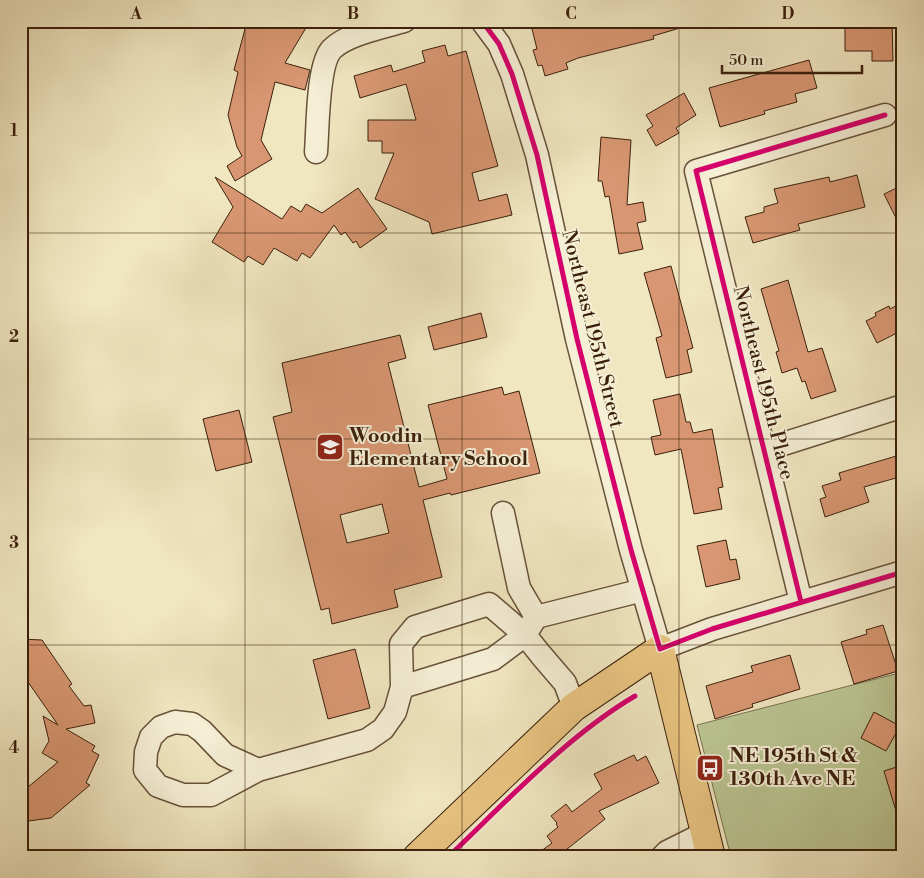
<svg xmlns="http://www.w3.org/2000/svg" width="924" height="878" viewBox="0 0 924 878" font-family="'Libre Bodoni',serif">
<style>
.green{fill:#bac592;stroke:#7a724f}
.building{fill:#d89772;stroke:#3b200c;fill-rule:evenodd}
.lines{fill:none;stroke-linecap:round;stroke-linejoin:round}
.minor-casing{stroke:#685239;stroke-width:25}
.major-casing{stroke:#3b200c;stroke-width:30}
.minor{stroke:#f5efd6;stroke-width:22}
.major{stroke:#e8c380;stroke-width:28}
.cycleway-casing{stroke:#f5efd6;stroke-width:8}
.cycleway{stroke:#d6006c;stroke-width:5}
.grid{fill:none;stroke:#3b200c;stroke-width:1;stroke-opacity:0.55}
.labels{text-anchor:middle;dominant-baseline:central;stroke-width:4;stroke-linejoin:round;paint-order:stroke}
.street-label{font-size:20px;fill:#3b200c;stroke:#f5efd6}
.poi-label{font-size:20px;font-weight:bold;fill:#3b200c;stroke:#f5efd6;text-anchor:start}
.neatline{fill:none;stroke:#3b200c;stroke-width:2}
.grid-label{font-size:16px;text-anchor:middle;font-weight:bold;fill:#3b200c}
</style>
<rect width="100%" height="100%" fill="#f0e6c0"/>
<filter id="stains"><feTurbulence type="fractalNoise" baseFrequency=".004" numOctaves="4"/><feColorMatrix values="0 0 0 0 .2 0 0 0 0 .09 0 0 0 0 .02 0 0 0 .5 -.17"/></filter>
<radialGradient id="worn" r=".72"><stop offset=".6" stop-color="#630" stop-opacity="0"/><stop offset="1" stop-color="#630" stop-opacity=".3"/></radialGradient>
<!-- green -->
<path class="green" d="M903,672v185h-172l-34,-132z"/>
<!-- building -->
<path class="building" d="M249,21h61l-25,42 25,7 -5,20 -30,-8 -14,58 11,19 -37,22 -8,-15 15,-10 -5,-9 -9,-32 10,-43 -4,-2 11,-41z
M530,21h159l1,4 -37,11 1,3 -76,19 -12,5 2,6 -23,7 -3,-11 -4,1 -5,-16 4,-1z
M845,21h47l1,40h-21v-10h-27z
M445,45l3,11 18,-5 32,115 -26,7 7,28 28,-7 5,21 -80,19 -3,-12 -54,-23 19,-46h-12v-12h-14v-21h48l-10,-36 -46,14 -6,-22 37,-11 2,7 32,-10 -3,-11z
M809,60l8,28 -22,6 2,8 -33,9 1,3 -45,13 -11,-39z
M684,93l12,22 -20,13 3,5 -23,13 -9,-16 6,-4 -7,-11z
M601,137l30,3 -4,65 16,-3 3,19 -9,2 6,26 -24,5 -10,-58 -4,1 -3,-16h-4z
M857,175l8,32 -67,17 2,6 -47,13 -8,-26 19,-5v-5l14,-4 -4,-14 55,-12 1,5z
M215,177l67,42 9,-13 10,6 5,-8 16,9 36,-25 29,41 -27,19 -4,-7 -3,2 -8,-11 -4,3 -7,-10 -24,33 -8,-5 -5,8 -23,-13 -11,17 -15,-9 -4,6 -32,-20 21,-35z
M903,185v47l-19,-38z
M671,266l22,82 -6,2 5,22 -26,6 -10,-40 6,-2 -18,-63z
M788,280l20,72 14,-4 14,43 -25,8 -6,-18 -3,1 -5,-14 -15,5 -6,-21 3,-1 -18,-62z
M903,302v28l-26,13 -11,-22 10,-5 -1,-3 14,-7 1,3z
M481,313l6,24 -53,13 -6,-23z
M400,335l6,23 -18,5 31,124 28,-8 -19,-74 74,-18 2,8 15,-4 21,82 -89,22 -1,-2 -27,7 19,77 -48,13 4,17 -66,17 -3,-16 -8,2 -48,-193 19,-5 -10,-49zM382,504l7,29 -42,10 -7,-28z
M680,394l6,28h4l3,11 19,-4 11,58 -5,1 4,21 -28,5 -13,-65 -26,6 -4,-18 10,-2 -8,-35z
M239,410l13,52 -36,9 -13,-52z
M903,454v22l-39,11 5,15 -44,15 -5,-18 6,-2 -4,-11 19,-6 -2,-7z
M726,540l4,20 6,-1 4,20 -34,8 -9,-41z
M883,625l15,46 -44,13 -13,-42 26,-8 -1,-4z
M21,639l21,1 30,44 -3,2 15,20 7,-1 4,18 -29,6 29,17 -3,5 7,4 -13,28 4,2 -39,33 -30,4v-29l37,-31 -16,-9 7,-12 -6,-25 15,9 -30,-43h-7z
M355,649l15,59 -42,11 -15,-59z
M790,655l10,34 -48,15 1,3 -38,12 -9,-33 47,-14 -2,-6z
M874,712l26,14 -14,25 -25,-13z
M634,755l3,6 9,-5 13,27 -60,28 6,8 -48,38h-24l19,-14 -5,-7 11,-9 -2,-3 1,-1 -6,-7 15,-12 6,8 30,-23 -8,-15z
M903,765v56h-4l-15,-50z"/>
<g class="lines">
<!-- minor casing -->
<g class="minor-casing">
<path id="minor" d="M482,21l17,23 13,30 25,81 40,184 54,211 29,99 52,-20 191,-57
M316,152c2,-23 1,-88 16,-103 15,-15 52,-22 72,-28
M764,450l139,-44
M503,513l16,75 17,29
M801,602l-105,-431 189,-56
M574,707l-9,-24 -24,-28 -16,-20 -36,-31 -74,23 -14,17 1,43 91,-28 32,-24 11,-18 107,-27
M258,770l-33,-15 -23,-24 -10,-7 -17,-2 -14,5 -10,10 -5,15 -1,18 13,16 25,9h28l47,-25 109,-30 16,-11 12,-17 7,-25
M662,857l5,-5 38,-19"/>
</g>
<!-- major casing -->
<g class="major-casing">
<path id="major" d="M417,857l157,-150 86,-58 51,208"/>
</g>
<!-- minor -->
<use href="#minor" class="minor"/>
<!-- major -->
<use href="#major" class="major"/>
<!-- cycleway casing -->
<g class="cycleway-casing">
<path id="cycleway" d="M482,21l17,23 13,30 25,81 40,184 54,211 29,99 52,-20 191,-57
M801,602l-105,-431 189,-56
M448,857c57,-54 119,-121 187,-161"/>
</g>
<!-- cycleway -->
<use href="#cycleway" class="cycleway"/>
</g>
<!-- grid -->
<path class="grid" d="M245,21v836M462,21v836M679,21v836M21,233h882M21,439h882M21,645h882"/>
<!-- icons -->
<defs>
<g id="school-square" transform="scale(1.4375)"><rect x="-9" y="-9" width="18" height="18" rx="4" fill="#8f2418" stroke="#f5efd6"/><path d="M0-5L7-2L0 1L-7-2ZM-4 1L0 2.5L4 1V4Q0 6-4 4Z" fill="#fff"/></g>
<g id="bus-square" transform="scale(1.4375)"><rect x="-9" y="-9" width="18" height="18" rx="4" fill="#8f2418" stroke="#f5efd6"/><path d="M-5-6H5V4H4V6H2V4H-2V6H-4V4H-5ZM-3.5-4V0h7V-4ZM-3.5 1.2v1.5H-2V1.2ZM2 1.2v1.5H3.5V1.2Z" fill="#fff"/></g>
</defs>
<g fill-rule="evenodd">
<use href="#school-square" x="330" y="447"/>
<use href="#bus-square" x="710" y="768"/>
</g>
<g class="labels">
<!-- street labels -->
<g class="street-label">
<text transform="translate(592 329) rotate(76)">Northeast 195th Street</text>
<text transform="translate(763 383) rotate(76)">Northeast 195th Place</text>
</g>
<!-- poi labels -->
<g class="poi-label">
<text x="349" y="436">Woodin<tspan x="349" dy="23">Elementary School</tspan></text>
<text x="729" y="756">NE 195th St &amp;<tspan x="729" dy="23">130th Ave NE</tspan></text>
</g>
</g>
<!-- margin -->
<rect width="924" height="878" fill="none" stroke="#f0e6c0" stroke-width="55"/>
<!-- scale -->
<path d="M722 65v8h140v-8" fill="none" stroke="#3b200c" stroke-width="2.5"/>
<text x="729" y="65" font-size="15" fill="#3b200c" stroke="#f5efd6" stroke-width="4" paint-order="stroke">50 m</text>
<rect x="28" y="28" width="868" height="822" class="neatline"/>
<g class="grid-label">
<text x="136" y="19">A</text>
<text x="353" y="19">B</text>
<text x="571" y="19">C</text>
<text x="788" y="19">D</text>
<text x="14" y="136">1</text>
<text x="14" y="342">2</text>
<text x="14" y="548">3</text>
<text x="14" y="753">4</text>
</g>
<rect width="100%" height="100%" filter="url(#stains)"/>
<rect width="100%" height="100%" fill="url(#worn)"/>
</svg>
